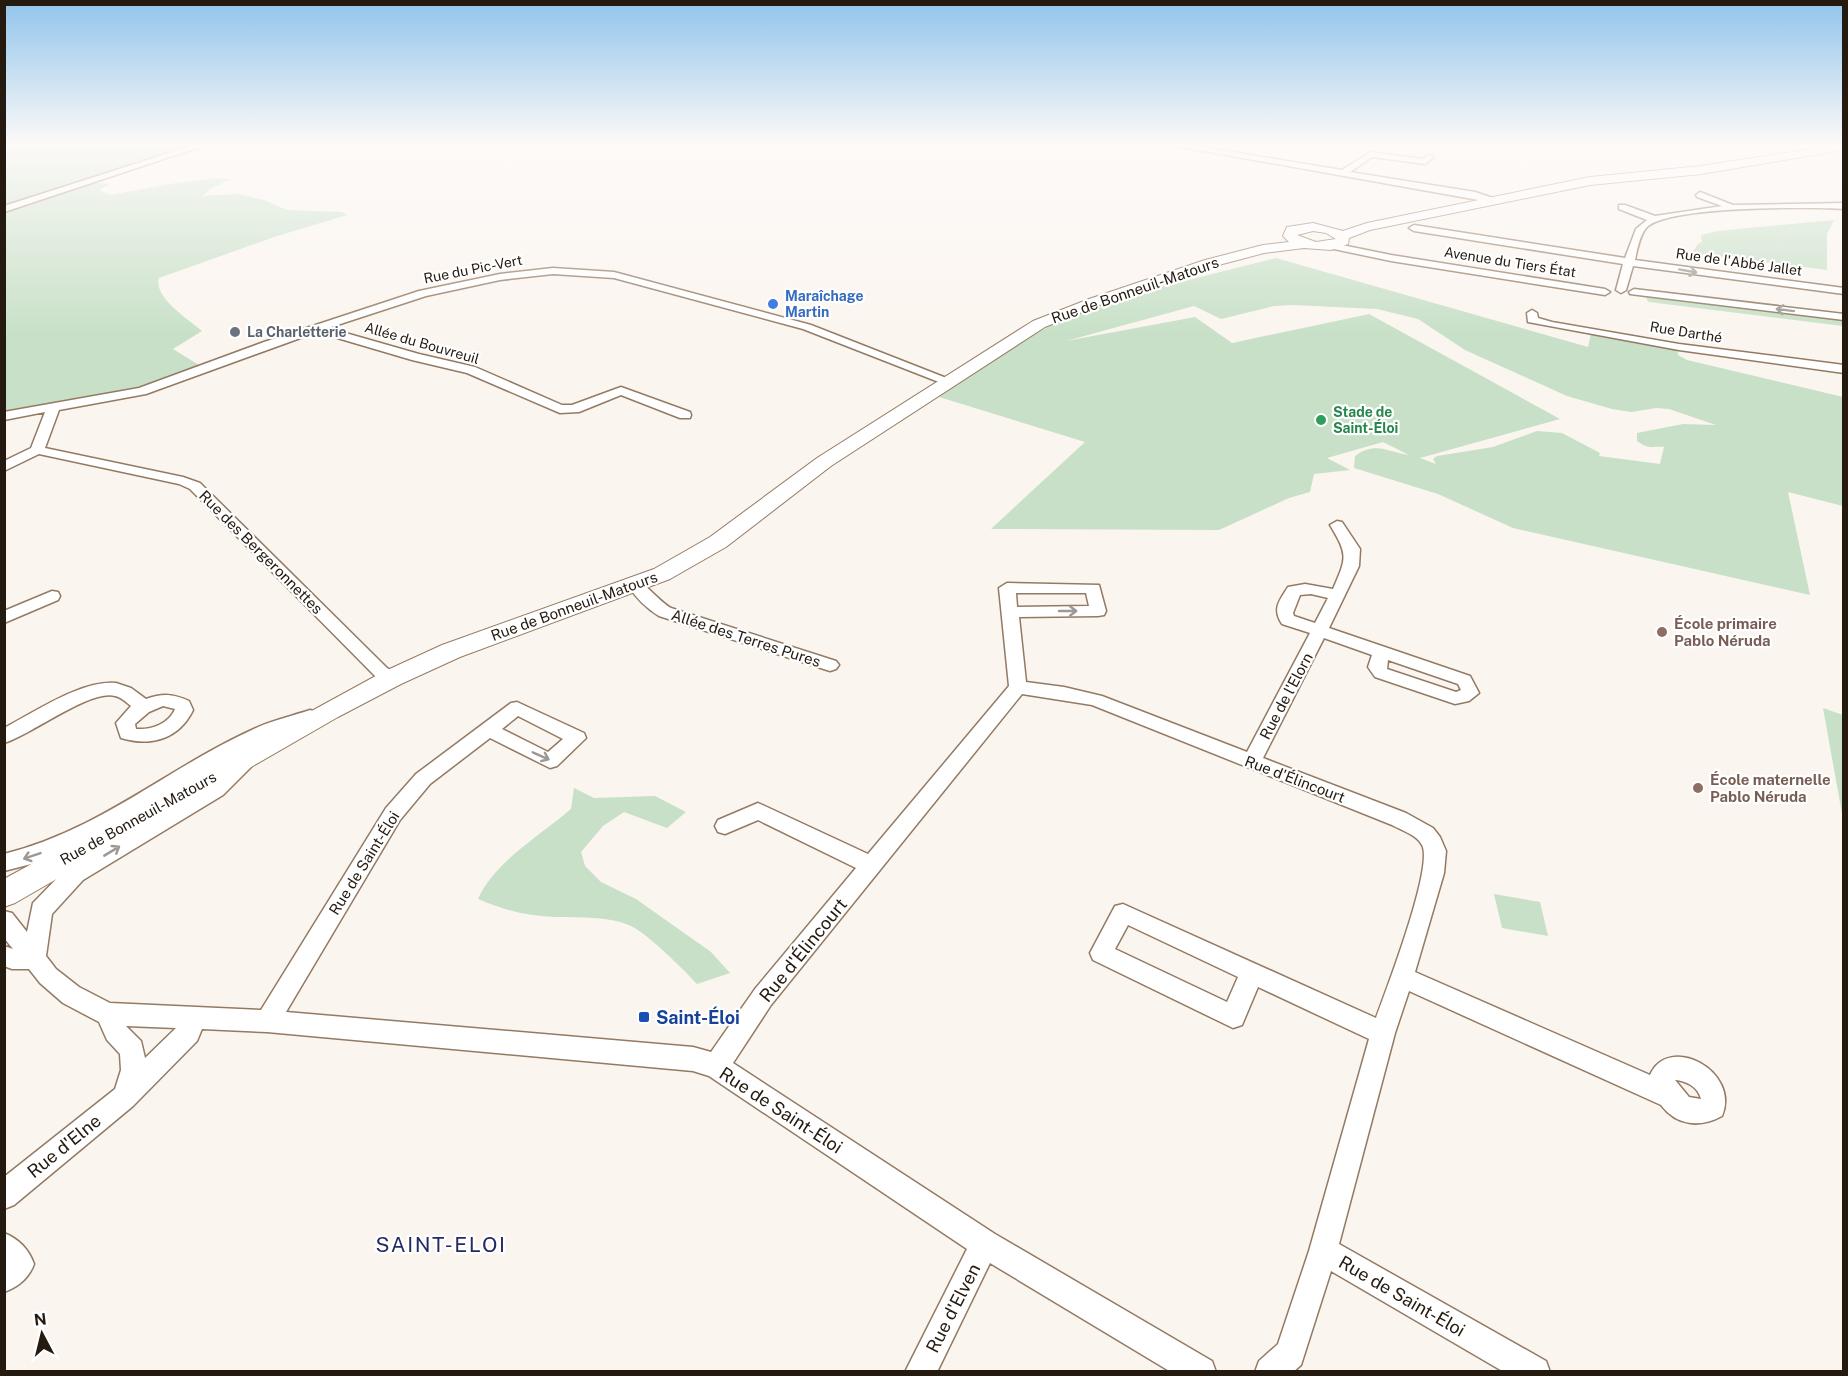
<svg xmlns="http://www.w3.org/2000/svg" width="1848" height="1376" viewBox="0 0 1848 1376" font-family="'Public Sans',sans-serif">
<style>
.green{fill:#c7e0c7;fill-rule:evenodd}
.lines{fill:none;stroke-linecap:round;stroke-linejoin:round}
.minor-casing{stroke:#947a62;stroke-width:3}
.secondary-casing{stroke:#947a62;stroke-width:2}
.minor{fill:#fff;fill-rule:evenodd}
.secondary{fill:#fff;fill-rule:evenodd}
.oneway{stroke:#9c9893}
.shop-dot{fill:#3f7fe0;stroke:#fff;stroke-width:2}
.worship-dot{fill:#6b7280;stroke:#fff;stroke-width:2}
.leisure-dot{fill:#2e9e5b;stroke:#fff;stroke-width:2}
.education-dot{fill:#8d6e63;stroke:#fff;stroke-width:2}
.transit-dot{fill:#1a4fb4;stroke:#fff;stroke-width:2}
.labels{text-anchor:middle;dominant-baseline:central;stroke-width:4.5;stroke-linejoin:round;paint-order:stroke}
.far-street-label{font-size:14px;fill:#241a10;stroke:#fff}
.far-shop-label{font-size:14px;font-weight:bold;fill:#366cbe;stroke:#fff;text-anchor:start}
.far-worship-label{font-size:14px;font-weight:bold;fill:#5b616d;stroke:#fff;text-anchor:start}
.far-leisure-label{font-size:14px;font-weight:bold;fill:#27864d;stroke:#fff;text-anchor:start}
.street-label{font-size:15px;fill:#241a10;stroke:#fff}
.education-label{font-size:15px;font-weight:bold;fill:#785e54;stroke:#fff;text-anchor:start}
.near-street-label{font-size:18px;fill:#241a10;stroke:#fff}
.near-transit-label{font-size:18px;font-weight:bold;fill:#164399;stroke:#fff;text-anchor:start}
.near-quarter-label{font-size:21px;letter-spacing:1.5px;fill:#222b64;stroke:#fff}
</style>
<rect width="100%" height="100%" fill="#fbf5ef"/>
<!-- green -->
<path class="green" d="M5,143h192l-192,62z
M216,178l15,1 -19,9 -10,8 36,-2 26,6 23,10 55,2 5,3 -73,22 -115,41c-6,19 29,41 43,53l-29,18 26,16 -57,21 -137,26v-201l91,-28 14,1 -11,6 12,5 65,-12z
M1834,220l-7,14v36l-135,-17 6,-9 4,-2 -1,-7 17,-4z
M1276,258l312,89 3,-13 86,14 1,7 9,5 156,37v109l-55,-14 22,103 -297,-67 -75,-34 -84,-26 1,-12c20,-15 33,-4 54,-1l-26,-13 -56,16 23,12 -36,4 -4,18 -21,6 -70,32 -228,-1 94,-87 -146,-45 88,-60 54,-25 36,-14zM1293,305l84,4 41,10 47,31 102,46 45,13 19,3 25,-4 13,1 47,16 -33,-1 -46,9v8c13,9 14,5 27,6l-4,17 -61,-8 1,-3 -38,-20 -25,-2 -44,16 -56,9 -4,3 3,5 -16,-6 140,-39 -191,-105 -137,29 -37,-26 -129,24 128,-35 27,13 53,-13z
M1646,295l197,24v7l-194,-24 -2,-2z
M1823,708l20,7v104z
M574,788l20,10 61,-2 31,16 -19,16 -43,-16 -21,14 -22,26 4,14 16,16 35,17 75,53 19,21 -33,11c-14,-15 -49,-50 -66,-58 -22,-10 -49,-8 -73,-9 -32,-1 -51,-6 -80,-18 16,-37 63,-64 93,-90z
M1494,894l46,8 8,34 -46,-8z"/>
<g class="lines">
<!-- minor casing -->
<g class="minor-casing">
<path id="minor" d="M200,143h12l-208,69v-6z
M1159,143h19l164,27 29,-18 52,7 7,-4 4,2 -9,7 -53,-7 -22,15 125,20 24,8 -4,3z
M1700,192l33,13 111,-2v6c-37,-2 -169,-3 -196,17 -8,7 -11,24 -13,34l209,28v6l-211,-28 -7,24 -5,3 -5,-3 7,-26 -209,-33 -5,-3 5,-3 211,33 11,-29 11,-9 -28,-11v-4h6l30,11 67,-10 -25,-9 -1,-2z
M1332,243l59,12 214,34 5,3 -5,3 -214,-34 -62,-13 -2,-2z
M553,268l61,4 197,53 143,56 -6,4 -4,-1 -141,-55 -189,-51 -61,-4 -53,6 -74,16 -98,32 91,26 56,13 87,38h10l49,-18 69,25 1,3 -1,3h-10l-59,-23 -42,17 -19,1 -93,-40 -55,-13 -95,-28 -171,62 -87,16 -14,38 138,29 17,6 187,185 11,6 3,4 -3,4 -6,2 -17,-8 -185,-187 -11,-5 -140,-30 -35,17v-10l27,-13 14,-36 -41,8v-8l135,-24 125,-46 155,-51 81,-17z
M1634,289l210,25v6l-214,-26 -1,-2z
M1532,310l5,3 1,5 14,4 127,22 165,21v8l-165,-23 -151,-28 -1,-9z
M1337,521l5,1 18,27 -1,17 -30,62 141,48 9,17 -10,8 -14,3 -80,-27 -7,-10 4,-12 -48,-17 -61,120 143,55 27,15 7,9 6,14 -2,22 -29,99 235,103c18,-42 91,-4 72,41 -22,12 -45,10 -61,-11l-252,-114 -14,42 -56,211 207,117 4,11h-46l-173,-101 -30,94 -8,7h-38l4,-11 19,-17 31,-93 60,-212 -111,-52 -16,38 -9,3 -140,-68 -3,-7 25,-47 8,-2 253,114c10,-28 58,-152 46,-173 -5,-10 -21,-15 -30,-20l-300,-120 -70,-11 -251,311 -38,58 262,171 217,127 4,11h-45l-181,-109 -53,109h-32l62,-123 -258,-173 -16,-5 -426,-39 -65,-3 -5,12 -64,65 -119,99 -10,4v-32l111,-88 6,-19 -1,-16 -13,-14 -8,-18 -36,-19 -23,-20 -11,-14h-17l-8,-3v-20l9,3 -9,-11v-27l8,2 15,19 6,-29 34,-35 142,-83 26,-24 7,-2 7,2 3,5 -29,29 -140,85 -31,34 -6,42 10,13 23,18 31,16 151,7 125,-202 30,-34 95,-71 6,-1 67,31 2,5 -29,28 -7,2 -60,-30 -60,46 -30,36 -114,192 407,35 18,5 44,-63 101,-121 -98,-48 -33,14 -7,-2 -3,-6 3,-6 40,-17 110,51 141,-168 -10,-98 8,-5 92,2 7,26 -2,4 -6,1 -79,1 7,65 38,5 38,9 145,56 63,-119 -28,-9c-10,-15 -3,-23 6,-37l17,-3 28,5c14,-32 15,-34 -3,-64zM1016,593h70l3,13 -72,1zM1311,594l17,4 -13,25 -21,-7 -1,-3 7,-18zM1388,660l70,24 3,6 -5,2 -69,-23zM518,716l45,23 -15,13 -46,-23zM1128,925l110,52 -11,25 -112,-53zM126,1026l50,2 -31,30 -4,-17zM1675,1080c12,1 23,7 26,19l-12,-2z
M636,580c8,2 24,22 35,28l165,53 3,4 -3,4 -6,2 -171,-55c-13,-8 -23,-18 -31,-31z
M52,591l6,1 2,4 -2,4 -54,23v-12z
M116,683l15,5 15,11c17,-6 27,-5 43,2l4,9c-14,29 -42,37 -72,28l-5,-15 15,-17c-5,-4 -10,-9 -16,-10 -25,-7 -84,39 -111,47v-15c31,-16 77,-48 112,-45zM163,706l12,3c-6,15 -24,21 -39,20l-1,-5 14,-12z
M310,710l7,2 2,5 -2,5 -43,13 -37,19 -125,76 -32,16 -33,14 -43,11v-17c99,-25 164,-87 254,-127 16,-7 34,-11 52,-17z
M4,1233c15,6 25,17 30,31 -5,14 -16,23 -30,28z"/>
</g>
<!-- secondary casing -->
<g class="secondary-casing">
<path id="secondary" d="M1844,144v6l-143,24 -111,11 -220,45 -21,8 -1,6 -17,6 -27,-2 -40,5 -49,13 -116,39 -54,22 -214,139 -105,81 -56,32 -210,78 -59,27 -63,33 -323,186 -11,4v-28l379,-207 59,-27 212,-76 56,-32 107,-79 216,-137 56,-22 116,-39 58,-15 26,-3 -6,-6 4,-9 26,-4 30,8 24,-8 223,-46 111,-11zM1313,231l13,2 10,6 -20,3 -19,-7z"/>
</g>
<!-- minor -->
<use href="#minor" class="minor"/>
<!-- secondary -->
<use href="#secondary" class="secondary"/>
</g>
<!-- one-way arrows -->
<defs><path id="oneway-shaft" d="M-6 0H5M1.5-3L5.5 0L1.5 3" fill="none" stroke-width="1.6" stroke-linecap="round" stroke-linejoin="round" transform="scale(1.5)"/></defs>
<g class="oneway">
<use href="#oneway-shaft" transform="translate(1688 271) rotate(10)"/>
<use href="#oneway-shaft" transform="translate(1785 310) rotate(-173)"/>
<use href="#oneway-shaft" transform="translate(1068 611)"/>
<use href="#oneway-shaft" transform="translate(541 756) rotate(24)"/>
<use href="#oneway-shaft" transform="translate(112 851) rotate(-31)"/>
<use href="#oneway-shaft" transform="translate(32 856) rotate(161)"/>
</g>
<!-- sky -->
<linearGradient id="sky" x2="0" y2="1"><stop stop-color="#91c4ec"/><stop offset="0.43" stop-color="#fdfaf8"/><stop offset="1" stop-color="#fdfaf8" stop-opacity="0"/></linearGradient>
<rect width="1848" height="336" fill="url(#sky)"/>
<!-- markers -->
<circle class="shop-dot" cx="773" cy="304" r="6"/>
<circle class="worship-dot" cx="235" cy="332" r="6"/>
<circle class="leisure-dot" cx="1321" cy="420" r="6"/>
<g class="education-dot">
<circle cx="1662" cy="632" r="6"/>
<circle cx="1698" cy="788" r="6"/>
</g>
<rect class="transit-dot" x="638" y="1011" width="12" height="12" rx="3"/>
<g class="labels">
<!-- far-street labels -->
<g class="far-street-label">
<text transform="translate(1510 262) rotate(9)">Avenue du Tiers État</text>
<text transform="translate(1739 262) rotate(8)">Rue de l'Abbé Jallet</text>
<text transform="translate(473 269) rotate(-11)">Rue du Pic-Vert</text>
<text transform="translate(1686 332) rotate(9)">Rue Darthé</text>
<text transform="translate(422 343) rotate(16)">Allée du Bouvreuil</text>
</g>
<!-- far-shop labels -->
<g class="far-shop-label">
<text x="785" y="296">Maraîchage<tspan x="785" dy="16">Martin</tspan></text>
</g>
<!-- far-worship labels -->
<g class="far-worship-label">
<text x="247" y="332">La Charletterie</text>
</g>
<!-- far-leisure labels -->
<g class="far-leisure-label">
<text x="1333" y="412">Stade de<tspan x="1333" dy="16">Saint-Éloi</tspan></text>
</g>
<!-- street labels -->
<g class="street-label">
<text transform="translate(1135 290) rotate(-19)">Rue de Bonneuil-Matours</text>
<text transform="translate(261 552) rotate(45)">Rue des Bergeronnettes</text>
<text transform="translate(574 606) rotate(-20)">Rue de Bonneuil-Matours</text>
<text transform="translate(746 638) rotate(18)">Allée des Terres Pures</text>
<text transform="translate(1286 696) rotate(-62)">Rue de l'Elorn</text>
<text transform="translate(1295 779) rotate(21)">Rue d'Élincourt</text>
<text transform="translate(138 818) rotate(-29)">Rue de Bonneuil-Matours</text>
<text transform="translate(364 863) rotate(-58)">Rue de Saint-Éloi</text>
</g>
<!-- education labels -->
<g class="education-label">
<text x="1674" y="623">École primaire<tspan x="1674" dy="17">Pablo Néruda</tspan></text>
<text x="1710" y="779">École maternelle<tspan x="1710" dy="17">Pablo Néruda</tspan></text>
</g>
<!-- near-street labels -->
<g class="near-street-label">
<text transform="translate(803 950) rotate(-51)">Rue d'Élincourt</text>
<text transform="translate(781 1110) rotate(33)">Rue de Saint-Éloi</text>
<text transform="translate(64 1146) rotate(-39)">Rue d'Elne</text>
<text transform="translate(1402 1296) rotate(30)">Rue de Saint-Éloi</text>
<text transform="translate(953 1308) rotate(-63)">Rue d'Elven</text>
</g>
<!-- near-transit labels -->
<g class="near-transit-label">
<text x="656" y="1017">Saint-Éloi</text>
</g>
<!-- near-quarter labels -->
<g class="near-quarter-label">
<text x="441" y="1244">SAINT-ELOI</text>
</g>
</g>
<!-- border -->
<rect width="1848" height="1376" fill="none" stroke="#241a10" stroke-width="12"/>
<!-- north arrow -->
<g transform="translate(42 1334) rotate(353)" stroke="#ffffff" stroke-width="4.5" paint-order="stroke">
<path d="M0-4.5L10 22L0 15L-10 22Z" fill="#241a10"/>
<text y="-9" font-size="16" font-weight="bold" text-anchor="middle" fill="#241a10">N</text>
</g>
</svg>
